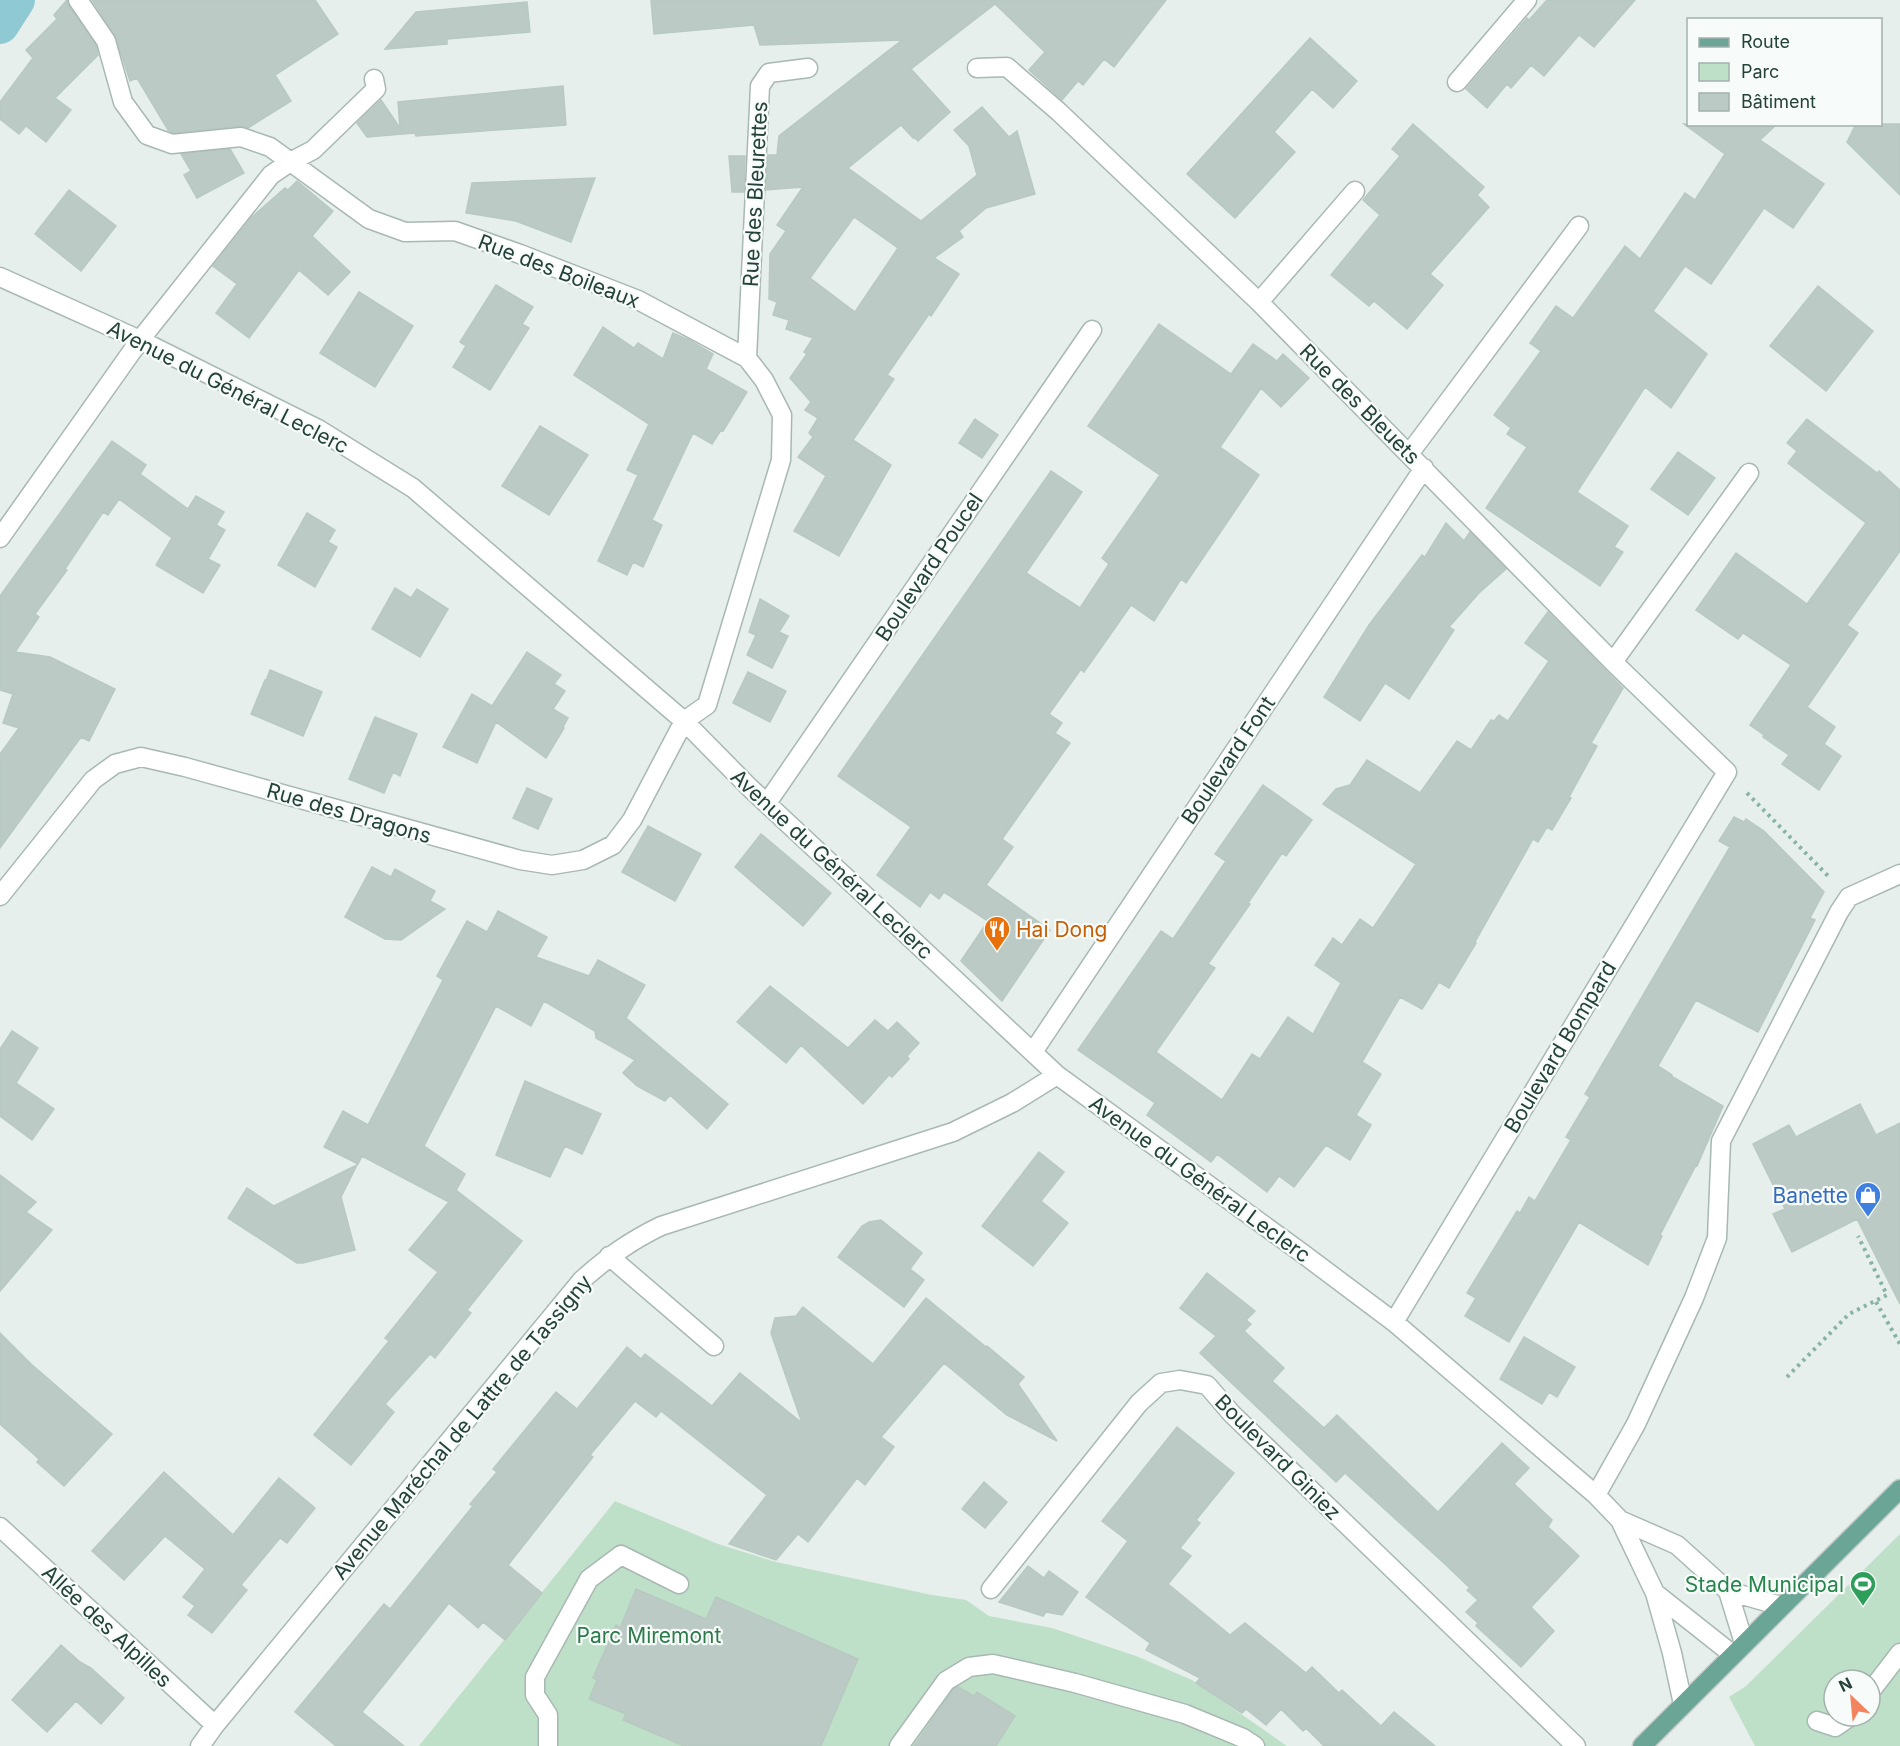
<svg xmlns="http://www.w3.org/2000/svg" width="1900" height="1746" viewBox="0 0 1900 1746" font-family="Inter,sans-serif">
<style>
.green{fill:#bfe0c8;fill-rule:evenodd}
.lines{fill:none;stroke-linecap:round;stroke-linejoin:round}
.canal{stroke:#8ec9d4;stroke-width:38}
.building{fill:#bbcac4;stroke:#b8c9c2;stroke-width:1.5;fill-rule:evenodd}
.minor-casing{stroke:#a8b8b2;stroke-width:21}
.major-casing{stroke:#c2cac8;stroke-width:21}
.path{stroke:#86b3a5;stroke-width:4;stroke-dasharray:3 4.5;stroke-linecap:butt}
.minor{stroke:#fff;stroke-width:18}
.major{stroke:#6aa596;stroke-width:18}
.labels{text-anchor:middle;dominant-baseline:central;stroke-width:4.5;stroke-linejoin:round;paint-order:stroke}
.street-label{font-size:21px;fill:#24423a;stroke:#f7fbf9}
.food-label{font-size:21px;fill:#c56008;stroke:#f7fbf9;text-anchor:start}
.shop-label{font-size:21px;fill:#366cbe;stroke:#f7fbf9;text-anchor:end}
.leisure-label{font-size:21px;fill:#27864d;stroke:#f7fbf9;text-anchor:end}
.park-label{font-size:21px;fill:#2d7a4b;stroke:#f7fbf9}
</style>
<rect width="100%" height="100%" fill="#e6efeb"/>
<!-- green -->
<path class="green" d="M615,1501l103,43 58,18 156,33 34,5 23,16 63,12 84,28 56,24 95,66h-868z
M1900,1534v212h-145l-26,-49 17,-11zM1834,1680h36v36h-36z"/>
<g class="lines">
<!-- canal -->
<path class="canal" d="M0,25l16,-25"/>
</g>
<!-- building -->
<path class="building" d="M67,0l2,6 27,40 2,9 -43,43 16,12 -25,32 -20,-16 -7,8 -19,-15v-17l33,-44 -7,-8 31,-31 -3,-4z
M92,0h223l23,34 -63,41 16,26 -43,27 -8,-2 -67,7 -5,-3 -31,-52 -7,3 -15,-46z
M651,0h515l-52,67 -10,-8 -21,26 -5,-4 -16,19 -33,-30 16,-18 -50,-48 -84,65 39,43 -32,29 -4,-4 -1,1 -12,-13 -53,43 73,53 56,-46 -8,-29 -15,-16 28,-23 27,30 8,-6 18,63 -49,14 -27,23 4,6 -29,21 25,16 -28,42 -2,-2 -42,61 7,4 -41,61 38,25 -52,91 -45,-25 32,-55 -28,-19 15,-20 -4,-4 9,-15 -13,-8 6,-8 -21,-24 17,-24 -3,-2 9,-14 -27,-9 3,-9 -16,-5 4,-13 -8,-3 1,-45 16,-23 -9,-6 26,-38 -37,3 2,-35h9l2,-19 123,-96 -142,5 -6,-20 -100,9zM854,217l44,31 -43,64 -45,-34z
M1547,0h88l-41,47 -15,-12 -35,41 -13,-11 -20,23 -4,-4 -20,24 -21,-19 61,-71 2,2z
M527,2l3,30 -83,7v5l-62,5 31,-37z
M1310,38l47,43 -24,27 -21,-19 -38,43 21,20 -60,66 -48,-44z
M563,86l3,39 -150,11 -1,-3 -48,4 -10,-14 24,-23 19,28 -2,-26z
M1413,124l71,63 -7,8 12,12 -59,67 13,11 -36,44 -33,-28 -5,5 -38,-31 49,-60 -17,-15 37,-44 -8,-7z
M1684,124h93l-17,16 64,44 -31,44 -29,-20 -53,76 -26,-18 -32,45 54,43 -36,54 -26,-21 -68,105 51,34 -14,21 9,5 -23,34 -114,-78 41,-61 -20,-13 4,-6 -17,-13 47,-64 -11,-8 26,-37 17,12 52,-72 15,13 45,-66 10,7 30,-46z
M1856,124h44v71l-53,-53z
M230,149l14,24 -47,25 -13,-23 7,-4 -10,-17z
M729,156h16l-1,36h-12z
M595,178l-24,64 -55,-21 -50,-8 6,-30z
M297,181l36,30 -21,25 38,36 -22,23 -29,-25 -50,68 -33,-25 21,-29 -24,-18 39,-49 33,-29 3,2z
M69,190l47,36 -35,45 -46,-37z
M496,285l37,22 -11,17 7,4 -39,62 -37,-23 13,-21 -6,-4z
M1818,286l55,45 -47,60 -56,-45z
M359,292l54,34 -38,61 -55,-34z
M1159,324l72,50 22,-30 24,17 6,-7 26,24 -28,29 -20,-19 -41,59 39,28 -73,108 -5,-4 -27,42 -23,-16 -47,67 -3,-3 -32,45 13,9 -7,10 15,10 -68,96 11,8 -27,38 64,45 -48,71 -41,-40 27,-40 -44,-29 -5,7 -9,-7 -10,15 -43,-32 34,-48 -73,-51 213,-305 31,21 -56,81 54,35 29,-44 -7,-6 58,-83 -72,-49z
M603,327l31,21 4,-5 25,16 10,-26 16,7 24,14 -7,15 41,23 -24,39 -2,-1 -9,14 -19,-11 -41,87 10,5 -19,42 -10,-5 -6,13 -29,-14 40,-86 -11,-5 22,-46 -75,-49z
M975,419l23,16 -16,23 -23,-15z
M1807,419l70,54 2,-2 21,19v61l-53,74 11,8 -51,74 28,20 -11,17 17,12 -22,34 -37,-26 7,-9 -26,-18 1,-2 -14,-10 41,-60 -48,-32 -5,6 -42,-29 40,-57 71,51 59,-81 -78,-60 9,-12 -10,-8z
M540,426l48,29 -39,60 -47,-29z
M112,441l34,24 -6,9 48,35 8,-13 28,16 -8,13 9,5 -17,29 12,6 -17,28 -47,-28 16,-27 -53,-39 -11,16 -5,-3 -38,57 2,1 -32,44 4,3 -24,35 35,5 65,32 -26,52 -8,-4 -81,111v-94l19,-26 -16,-5 10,-29 -13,-4v-94z
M1678,452l37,26 -27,37 -37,-26z
M307,513l28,17 -7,12 9,5 -22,40 -37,-22z
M1446,523l18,18 6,-9 36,37 -27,24 -30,34 5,3 -45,69 -24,-16 -25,38 -36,-24 45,-72 53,-70 3,2z
M395,588l16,10 6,-9 31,20 -28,48 -48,-28z
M760,599l29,17 -10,16 9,4 -16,32 -25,-13 9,-20 -7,-3z
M1548,612l75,76 -32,55 6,3 -28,51 2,1 -19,32 -5,-3 -9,15 -5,-3 -58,103 1,1 -27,45 -10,-6 -17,27 -22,-12 -38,65 19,12 -25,41 15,10 -21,35 -24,-15 -32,42 -15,-11 -12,16 -50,-38 -6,8 -64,-47 8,-12 -77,-53 83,-119 12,8 53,-78 -11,-7 48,-69 49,35 -26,36 -4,-3 -34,50 2,1 -42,60 7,4 -59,84 66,48 30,-46 8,5 28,-42 25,17 28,-51 -26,-18 18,-27 9,7 18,-26 13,9 43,-64 -93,-60 13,-15 14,-4 17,-25 53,33 37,-52 14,9 20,-30 3,1 5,-6 9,6 41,-60 -24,-18z
M527,652l34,23 -7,9 11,7 -12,18 15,9 -5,9 1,1 -18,30 -50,-36 -19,41 -34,-16 29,-53 20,12z
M270,670l52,22 -19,44 -52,-22 14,-34 1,1z
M748,672l38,19 -16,31 -37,-19z
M375,717l42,17 -17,42 -7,-4 -9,21 -35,-14z
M527,788l25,11 -14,30 -25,-11z
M1734,817l10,5 2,-3 18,12 60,61 -14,26 5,2 -57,112 -62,-32 -38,66 14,9 -1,1 52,30 -26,60 -1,-1 -36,70 2,1 -14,29 -69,-43 -70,120 -44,-26 11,-18 -9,-5 50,-82 3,2 9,-16 6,4 36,-61 -5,-3 24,-40 -5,-3 145,-247 -11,-6z
M648,826l53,28 -26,47 -53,-29z
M761,834l70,59 -28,33 -68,-59z
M372,867l19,10 4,-8 40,22 -5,10 15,8 -44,31 -16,-1 -40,-22z
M498,911l49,26 -11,20 53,19 9,-16 47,25 -19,33 102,86 -21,25 -37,-34 -5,6 -28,-15 -14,-13 12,-13 -39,-22 -1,-7 -51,-30 -13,25 -35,-20 -72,140 41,28 -12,22 4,-5 65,50 -55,69 4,3 -36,45 -5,-4 -45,50 9,8 -43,53 -37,-30 75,-94 -4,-3 53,-66 -29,-22 40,-48 -87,-46 -4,8 -34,-17 19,-36 25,14 75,-145 -6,-4 30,-55 20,11z
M770,986l78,62 27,-28 13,11 9,-9 22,21 -12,13 2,3 -17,18 -3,-2 -26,29 -62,-59 -15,18 -49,-41z
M12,1031l26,17 -22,35 38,26 -22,31 -32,-24v-67z
M525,1081l76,33 -19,40 -17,-8 -15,31 -54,-22z
M1860,1104l16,31 24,-12v181l-43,-85 -65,33 -19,-38 12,-5 -32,-65 36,-19 7,12z
M1039,1152l25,20 -23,29 27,22 -35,43 -51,-40z
M357,1165l-16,32 14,53 -52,13h-6l-69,-45 19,-30 27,18z
M0,1175l36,27 -10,10 26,18 -52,61z
M881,1220l41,33 -12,16 14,11 -20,27 -66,-50 24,-31 7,-4z
M1207,1273l48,38 -9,9 5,4 -7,7 40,37 -12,13 52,47 13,-13 101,97 64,-69 27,25 -15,16 38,36 -4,7 31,29 -48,51 23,24 -33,36 -45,-41 2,-3 -12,-11 12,-12 -11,-10 3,-2 -25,-24 -100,-91 -9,9 -136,-129 16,-17 -36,-28z
M926,1298l60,49 1,-1 37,31 -6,7 39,57 -50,-26 -63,-52 -63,74 13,10 -29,38 -8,-7 -49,64 -10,-8 -22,26 -47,-16 38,-49 -106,-84 -5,6 -21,-16 -45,54 3,2 -85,108 34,28 -37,47 -22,-18 -5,6 -29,-25 -87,109 42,34h-68l-41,-34 89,-108 6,5 83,-103 -3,-2 27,-32 -4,-3 63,-77 21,17 50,-62 14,12 4,-5 67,52 28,-33 62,50 -31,-90 4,-15 21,-2 7,-9 70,57z
M0,1333l31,31 81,70 -48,52 -27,-24 2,-3 -39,-35z
M1524,1337l51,30 -18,30 -8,-5 -7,12 -42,-25z
M1177,1427l57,46 -38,47 4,3 -20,25 11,8 -23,28 62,51 15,-12 61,50 6,-6 27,26 3,-3 39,36 13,-14 41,34h-111l-18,-18 -3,3 -22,-22 -15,16 -20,-16 -4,4 -46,-30 4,-5 -54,-28 4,-7 -64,-46 42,-56 -26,-20z
M164,1472l69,63 46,-57 36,30 -28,35 -7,-5 -39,47 6,5 -35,43 -24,-18 7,-9 -12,-9 22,-28 -40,-33 -41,44 -32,-29z
M984,1482l23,20 -22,26 -23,-19z
M1028,1566l16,12 5,-7 29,21 -16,23 -16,-3 -3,4 -44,-14z
M636,1589l70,30 10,-22 142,62 -37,87h-137l-61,-26 3,-6 -37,-15 8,-19 -4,-2 23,-53 4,3z
M61,1645l19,17 11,6 33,30 -23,26 -25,-23 -29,31 -35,-32z
M958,1687l16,9 3,-4 38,24 -19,30h-82l40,-57z"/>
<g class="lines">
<!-- minor casing -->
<g class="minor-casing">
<path id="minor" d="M977,68l30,-1 52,45 200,190 354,360 114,110 -333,550
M1457,82l70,-82
M0,277l140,63 178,89 95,59 271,233 65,66 308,288 245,178 92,69 202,173 24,25 35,73 77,61
M1259,302l96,-111
M747,358l13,-272 9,-13 39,-5
M1409,454l170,-228
M0,538l140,-198 131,-165 19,-13 23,-12 63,-61 -2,-10
M1613,662l136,-189
M767,803l325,-473
M0,896l93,-116 22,-16 26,-7 44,10 335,93 32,5 31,-5 30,-15 19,-25 52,-99 23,-16 74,-245 1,-45 -18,-35 -17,-22 -109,-58 -118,-46 -65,-23 -50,1 -36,-13 -99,-72 -29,-10 -69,7 -25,-9 -24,-33 -17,-61 -28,-41
M1033,1052l391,-584
M609,1256l105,90
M1596,1495l40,-71 58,-126 23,-60 4,-97 118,-229 10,-15 51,-23
M1620,1520l57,25 51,46 53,15
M0,1527l215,198
M991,1589l148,-186 22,-20 19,-3 27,5 25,29 344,332
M1728,1591l16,52
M1655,1593l17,60 11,51
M1870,1692l30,-39
M1817,1721l18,6 16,-11
M200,1746l15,-21 367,-445c26,-23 48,-39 79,-54l292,-94 59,-29 45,-28
M548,1746v-31l-13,-20v-18l54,-98 32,-24 58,29
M899,1746l47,-65 23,-14 24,-3 82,19 110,31 58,24 12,8"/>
</g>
<!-- major casing -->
<g class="major-casing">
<path id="major" d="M1642,1746l258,-257"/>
</g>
<!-- path -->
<path class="path" d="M1747,793l83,85
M1876,1302l24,42
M1787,1377l62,-63 38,-19 -29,-59"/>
<!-- minor -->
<use href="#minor" class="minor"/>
<!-- major -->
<use href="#major" class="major"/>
</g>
<!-- icons -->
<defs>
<g id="restaurant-pin" transform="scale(1.35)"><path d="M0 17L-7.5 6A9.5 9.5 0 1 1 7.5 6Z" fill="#e8710a" stroke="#f7fbf9"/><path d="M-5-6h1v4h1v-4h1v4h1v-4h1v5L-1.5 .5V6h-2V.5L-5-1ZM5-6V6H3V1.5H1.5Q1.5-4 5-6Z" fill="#fff"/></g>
<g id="shop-pin" transform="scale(1.35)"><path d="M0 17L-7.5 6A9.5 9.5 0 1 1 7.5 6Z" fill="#3f7fe0" stroke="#f7fbf9"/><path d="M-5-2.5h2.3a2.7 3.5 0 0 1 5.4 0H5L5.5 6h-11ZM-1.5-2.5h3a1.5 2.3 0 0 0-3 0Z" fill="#fff"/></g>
<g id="stadium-pin" transform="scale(1.35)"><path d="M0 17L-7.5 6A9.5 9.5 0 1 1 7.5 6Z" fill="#2e9e5b" stroke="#f7fbf9"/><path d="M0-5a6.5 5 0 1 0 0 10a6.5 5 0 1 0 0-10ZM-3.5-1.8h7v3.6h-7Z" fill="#fff"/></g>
</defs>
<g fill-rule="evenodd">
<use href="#restaurant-pin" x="997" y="929"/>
<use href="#shop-pin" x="1868" y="1195"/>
<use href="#stadium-pin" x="1863" y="1584"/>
</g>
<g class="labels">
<!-- street labels -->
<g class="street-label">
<text transform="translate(755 194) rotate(-87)">Rue des Bleurettes</text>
<text transform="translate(559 271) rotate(21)">Rue des Boileaux</text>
<text transform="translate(228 387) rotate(27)">Avenue du Général Leclerc</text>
<text transform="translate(1360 404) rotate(45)">Rue des Bleuets</text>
<text transform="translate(929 567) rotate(-56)">Boulevard Poucel</text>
<text transform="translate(1228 760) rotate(-56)">Boulevard Font</text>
<text transform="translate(349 813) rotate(16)">Rue des Dragons</text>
<text transform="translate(832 864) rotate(43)">Avenue du Général Leclerc</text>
<text transform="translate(1560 1047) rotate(-59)">Boulevard Bompard</text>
<text transform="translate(1200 1179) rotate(36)">Avenue du Général Leclerc</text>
<text transform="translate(462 1427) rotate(-50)">Avenue Maréchal de Lattre de Tassigny</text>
<text transform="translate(1278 1457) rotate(45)">Boulevard Giniez</text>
<text transform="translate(107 1626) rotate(43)">Allée des Alpilles</text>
</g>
<!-- food labels -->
<g class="food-label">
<text x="1016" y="929">Hai Dong</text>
</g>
<!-- shop labels -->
<g class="shop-label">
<text x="1848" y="1195">Banette</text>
</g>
<!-- leisure labels -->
<g class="leisure-label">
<text x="1844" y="1584">Stade Municipal</text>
</g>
<!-- park labels -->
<g class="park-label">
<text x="649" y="1635">Parc Miremont</text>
</g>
</g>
<!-- legend -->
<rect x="1687" y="18" width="195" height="108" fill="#f7fbf9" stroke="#a3b1ad" stroke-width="1.5"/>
<rect x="1699" y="38" width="30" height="9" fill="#6aa596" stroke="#a3b1ad" stroke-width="1.5"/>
<text x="1741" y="48" font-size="18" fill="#24423a">Route</text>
<rect x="1699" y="63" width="30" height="18" fill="#bfe0c8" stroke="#a3b1ad" stroke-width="1.5"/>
<text x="1741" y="78" font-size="18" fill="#24423a">Parc</text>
<rect x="1699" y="93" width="30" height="18" fill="#bbcac4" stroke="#a3b1ad" stroke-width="1.5"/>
<text x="1741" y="108" font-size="18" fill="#24423a">Bâtiment</text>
<!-- north arrow -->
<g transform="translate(1852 1698) rotate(334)"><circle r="28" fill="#f7fbf9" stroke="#a3b1ad" stroke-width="1.5"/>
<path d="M0-4.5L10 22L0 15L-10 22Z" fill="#f4845f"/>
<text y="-9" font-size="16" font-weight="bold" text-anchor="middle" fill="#24423a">N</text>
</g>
</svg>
